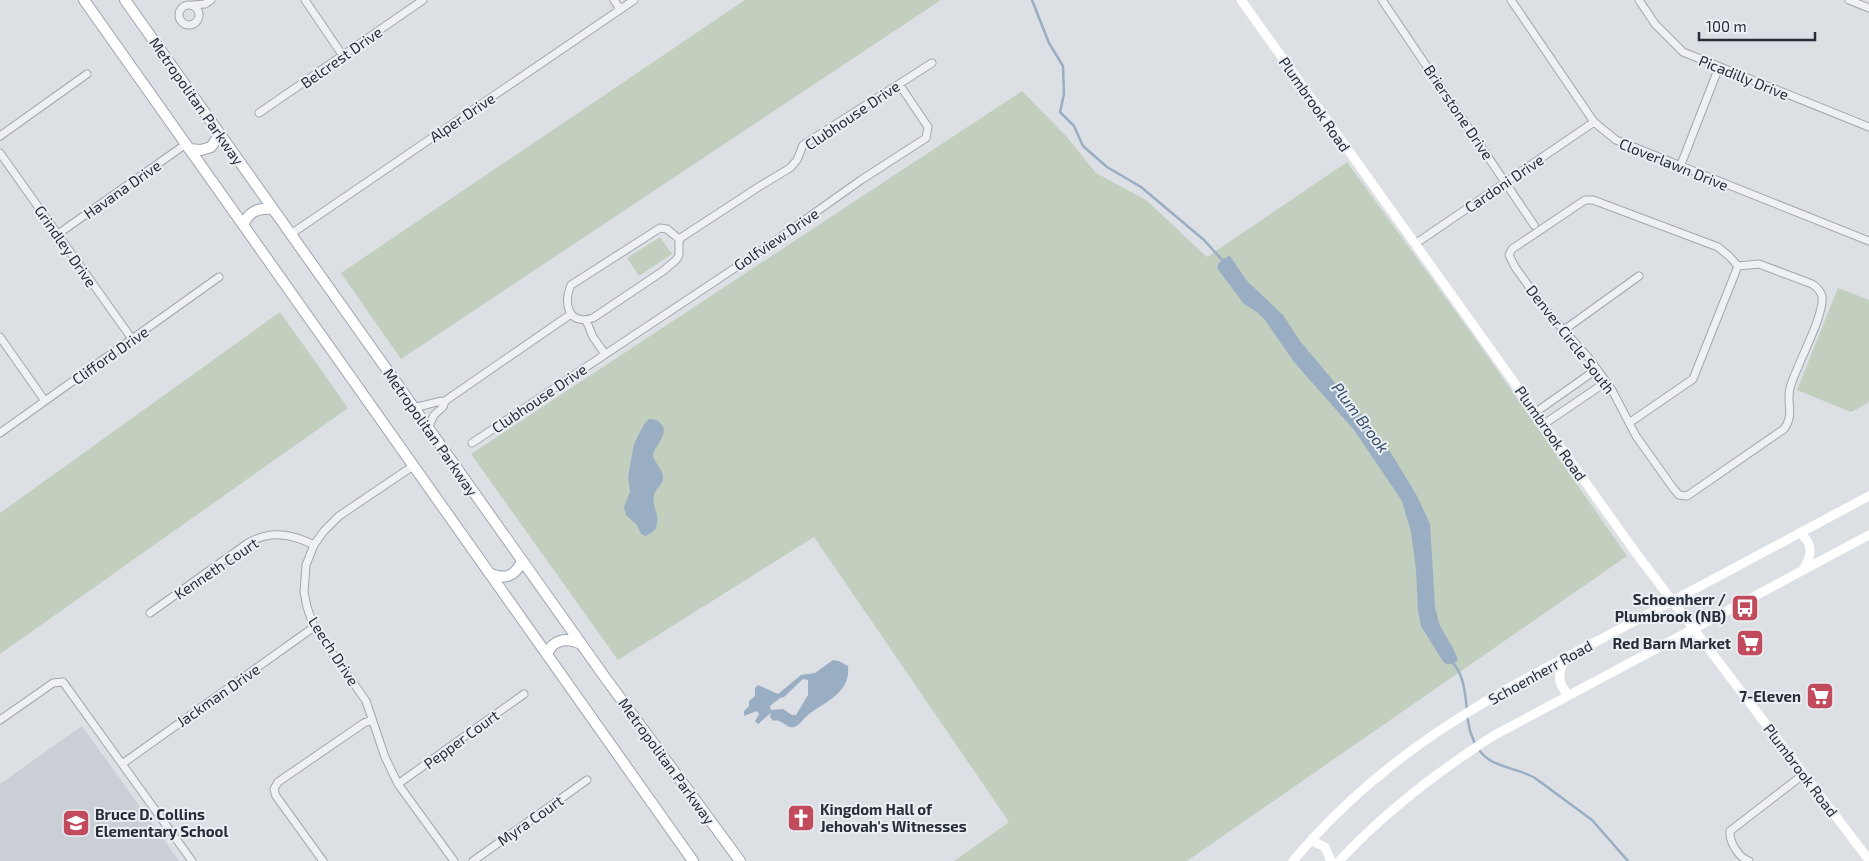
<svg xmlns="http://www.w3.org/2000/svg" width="1869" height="861" viewBox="0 0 1869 861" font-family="'Exo 2',sans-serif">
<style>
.built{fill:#cacfd6}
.green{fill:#c2cebe}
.water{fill:#9aaec3;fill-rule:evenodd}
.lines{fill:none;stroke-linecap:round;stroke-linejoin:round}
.stream{stroke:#9aaec3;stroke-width:2.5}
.street-casing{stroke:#a2a7ae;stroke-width:9}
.primary-casing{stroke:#9da4b0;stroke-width:12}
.street{stroke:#eef0f4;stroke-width:7}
.secondary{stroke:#fff;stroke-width:9}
.primary{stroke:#fff;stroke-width:10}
.labels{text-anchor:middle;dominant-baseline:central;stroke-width:4;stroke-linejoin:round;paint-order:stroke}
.street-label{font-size:15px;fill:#272e3a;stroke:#ebeff3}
.poi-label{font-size:15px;font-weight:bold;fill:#272e3a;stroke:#ebeff3;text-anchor:end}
.water-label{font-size:16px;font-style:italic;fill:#354d6a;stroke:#ebeff3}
</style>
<rect width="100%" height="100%" fill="#dce0e5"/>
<!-- built -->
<path class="built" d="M82,726l97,135h-179v-77z"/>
<!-- green -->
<path class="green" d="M745,0h196l-540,359 -60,-86z
M1022,91l45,46 29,36 50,27 61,57 140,-95 125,172 155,222 -440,305h-233l55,-39 -195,-285 -196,123 -147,-206z
M660,237l12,17 -33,22 -12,-18z
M1838,288l31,12v100l-1,3 -17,9 -54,-22z
M280,312l68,96 -348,246v-141z"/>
<!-- water -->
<path class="water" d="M1230,256l17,25 36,34 17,26 72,86 19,26 26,43 13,28 5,83 5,19 13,22 5,12c-5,5 -8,5 -14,3l-23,-37 -3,-14 -2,-42 -5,-38 -9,-31 -48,-71 -60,-68 -29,-42 -8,-8 -13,-8 -27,-36c1,-6 7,-11 13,-12z
M649,419c5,0 9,1 12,5 9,9 -6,21 -8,31 1,8 10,14 10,22 0,8 -7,11 -9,18 -3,13 8,20 1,35l-9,6 -5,-2 -4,-9 -11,-10 -2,-8 6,-15 -2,-15 6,-33 9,-18z
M833,660l6,1 9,5c3,26 -21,35 -39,48 -5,4 -9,11 -15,13 -8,2 -12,-9 -21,-6l-3,-4 1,-4 -13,11 -3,-3 4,-7 -2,-3 -13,5v-5l5,-5v-5l6,-5v-8l3,-3 20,9 23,-19 14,-2zM803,679l5,1v15l-12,20h-4l-9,-6 -12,1 -1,-4 10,-8 4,-1z"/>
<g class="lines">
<!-- stream -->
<path class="stream" d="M1032,0l17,43 14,23 1,28 -4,18 14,14 9,20 24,21 34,20 63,53 19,21
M1452,662c12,12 13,31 15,48
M1467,716l3,15 5,13
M1478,748c11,20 39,19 57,30l57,42 36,41"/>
<!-- street casing -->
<g class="street-casing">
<path id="street" d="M305,0l38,56
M614,0l6,9
M1382,0l152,225
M1511,0l83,122 22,18 253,101
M1639,0l16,24 28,28 186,75
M1849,0l20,8
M193,5l12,-1 6,-4
M179 15a10 10 0 1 1 20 0a10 10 0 1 1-20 0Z
M259,113l164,-113
M0,136l87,-62
M0,153l132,186
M1680,167l39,-100
M1585,200h8l125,47 11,9 9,10 21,-2 53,20c5,3 8,6 10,12 3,19 -26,70 -32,92 -4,16 5,26 -6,41l-97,67 -8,-1 -6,-7 -37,-52 -24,-46 -24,-33 -39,-43 -34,-47 -6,-12 3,-6 9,-6z
M660,228l7,1 12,10v16l-3,5 -13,11 -70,47c-25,8 -30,-15 -22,-33z
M58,234l128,-90
M291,234l343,-234
M679,239l81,-53 30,-18 7,-8 6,-15 129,-82
M1415,244l179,-122
M586,320l7,17 12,17
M1564,330l75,-54
M0,337l45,64
M445,401l126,-87
M413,407c11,0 22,-6 32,-6l-2,6 -9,8 -6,13
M1536,412l61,-43
M1629,423l64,-44 45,-113
M1544,424l62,-42
M0,433l219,-156
M472,443l296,-197 93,-66 65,-42 2,-11 -29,-43
M413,466l-74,50 -15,15 -10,14 -8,20 -2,27 3,15 7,20 52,74 19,56 13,27 56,77
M150,613l98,-70c23,-13 44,-9 66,2
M0,720l53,-37 10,-1 129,179
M122,764l192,-137
M398,784l126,-90
M323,861l-47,-65 -2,-7 4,-7 86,-59 8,-3
M473,861l114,-81
M1749,861c-10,-3 -20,-19 -19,-30l74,-57"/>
</g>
<!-- primary casing -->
<g class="primary-casing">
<path id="primary" d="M84,0l609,861
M125,0l479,676 136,185
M189,149l12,1 10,-3 9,-13
M243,225c6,-14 15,-17 30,-16
M489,573c15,7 26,4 33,-12
M547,655c5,-16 20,-18 34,-11"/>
</g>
<!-- street -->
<use href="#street" class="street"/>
<!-- secondary -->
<path class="secondary" d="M1241,0l395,553 233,307
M1799,533c15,9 13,24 4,36
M1566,658c-8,13 -10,26 3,37
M1312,841l13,6 6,14
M1293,861c46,-55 103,-103 163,-141 52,-34 108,-61 162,-90 84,-45 167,-89 251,-134
M1339,861c46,-49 98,-89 154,-125l376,-201"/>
<!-- primary -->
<use href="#primary" class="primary"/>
</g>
<!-- icons -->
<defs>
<g id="bus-square" transform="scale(1.4375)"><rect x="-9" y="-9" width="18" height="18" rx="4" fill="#c24a5d" stroke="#ebeff3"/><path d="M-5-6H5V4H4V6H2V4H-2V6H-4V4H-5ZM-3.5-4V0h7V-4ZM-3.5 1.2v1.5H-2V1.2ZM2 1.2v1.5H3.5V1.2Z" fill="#fff"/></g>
<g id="supermarket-square" transform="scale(1.4375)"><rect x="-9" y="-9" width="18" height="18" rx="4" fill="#c24a5d" stroke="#ebeff3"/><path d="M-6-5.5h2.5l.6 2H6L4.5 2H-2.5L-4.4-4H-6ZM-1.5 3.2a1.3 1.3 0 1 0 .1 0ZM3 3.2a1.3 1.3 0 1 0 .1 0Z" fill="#fff"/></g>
<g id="church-square" transform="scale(1.4375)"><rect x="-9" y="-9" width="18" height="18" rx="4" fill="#c24a5d" stroke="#ebeff3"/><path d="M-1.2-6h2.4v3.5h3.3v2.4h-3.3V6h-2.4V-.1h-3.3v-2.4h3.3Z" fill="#fff"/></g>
<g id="school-square" transform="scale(1.4375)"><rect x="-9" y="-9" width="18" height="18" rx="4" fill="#c24a5d" stroke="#ebeff3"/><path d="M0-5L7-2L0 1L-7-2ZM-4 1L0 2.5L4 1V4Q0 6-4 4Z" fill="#fff"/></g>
</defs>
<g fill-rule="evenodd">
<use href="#bus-square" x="1745" y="608"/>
<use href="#supermarket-square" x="1750" y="643"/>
<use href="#supermarket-square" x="1820" y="696"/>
<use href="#church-square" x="801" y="818"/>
<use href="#school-square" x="76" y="823"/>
</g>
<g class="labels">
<!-- street labels -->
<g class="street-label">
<text transform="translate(341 57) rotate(-35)">Belcrest Drive</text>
<text transform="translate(1744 77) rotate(22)">Picadilly Drive</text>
<text transform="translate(197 101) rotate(55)">Metropolitan Parkway</text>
<text transform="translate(1315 104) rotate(55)">Plumbrook Road</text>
<text transform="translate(1459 112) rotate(56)">Brierstone Drive</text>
<text transform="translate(852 115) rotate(-34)">Clubhouse Drive</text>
<text transform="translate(462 117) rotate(-34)">Alper Drive</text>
<text transform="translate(1674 164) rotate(22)">Cloverlawn Drive</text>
<text transform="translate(1504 183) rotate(-34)">Cardoni Drive</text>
<text transform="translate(122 189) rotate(-35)">Havana Drive</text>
<text transform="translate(776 239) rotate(-34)">Golfview Drive</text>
<text transform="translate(66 246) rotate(55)">Grindley Drive</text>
<text transform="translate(1571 339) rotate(52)">Denver Circle South</text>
<text transform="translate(110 355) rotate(-35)">Clifford Drive</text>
<text transform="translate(539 398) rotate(-34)">Clubhouse Drive</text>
<text transform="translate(431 432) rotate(55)">Metropolitan Parkway</text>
<text transform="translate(1551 433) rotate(55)">Plumbrook Road</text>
<text transform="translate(216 568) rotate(-34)">Kenneth Court</text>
<text transform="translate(334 651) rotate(57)">Leech Drive</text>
<text transform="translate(1540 672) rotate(-29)">Schoenherr Road</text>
<text transform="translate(218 695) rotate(-35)">Jackman Drive</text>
<text transform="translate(461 739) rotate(-36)">Pepper Court</text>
<text transform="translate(667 761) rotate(54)">Metropolitan Parkway</text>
<text transform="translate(1801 770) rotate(53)">Plumbrook Road</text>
<text transform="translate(530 820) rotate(-35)">Myra Court</text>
</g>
<!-- poi labels -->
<g class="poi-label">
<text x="1726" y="599">Schoenherr /<tspan x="1726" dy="17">Plumbrook (NB)</tspan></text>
<text x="1731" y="643">Red Barn Market</text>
<text x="1801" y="696">7-Eleven</text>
<text x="820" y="809" text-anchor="start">Kingdom Hall of<tspan x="820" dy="17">Jehovah's Witnesses</tspan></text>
<text x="95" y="814" text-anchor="start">Bruce D. Collins<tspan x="95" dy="17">Elementary School</tspan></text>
</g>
<!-- water labels -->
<g class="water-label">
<text transform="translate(1361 417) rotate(53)">Plum Brook</text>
</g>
</g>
<!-- scale -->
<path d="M1699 32v8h116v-8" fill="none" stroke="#272e3a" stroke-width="2.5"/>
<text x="1706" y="32" font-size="15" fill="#272e3a" stroke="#ebeff3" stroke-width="4" paint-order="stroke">100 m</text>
</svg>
